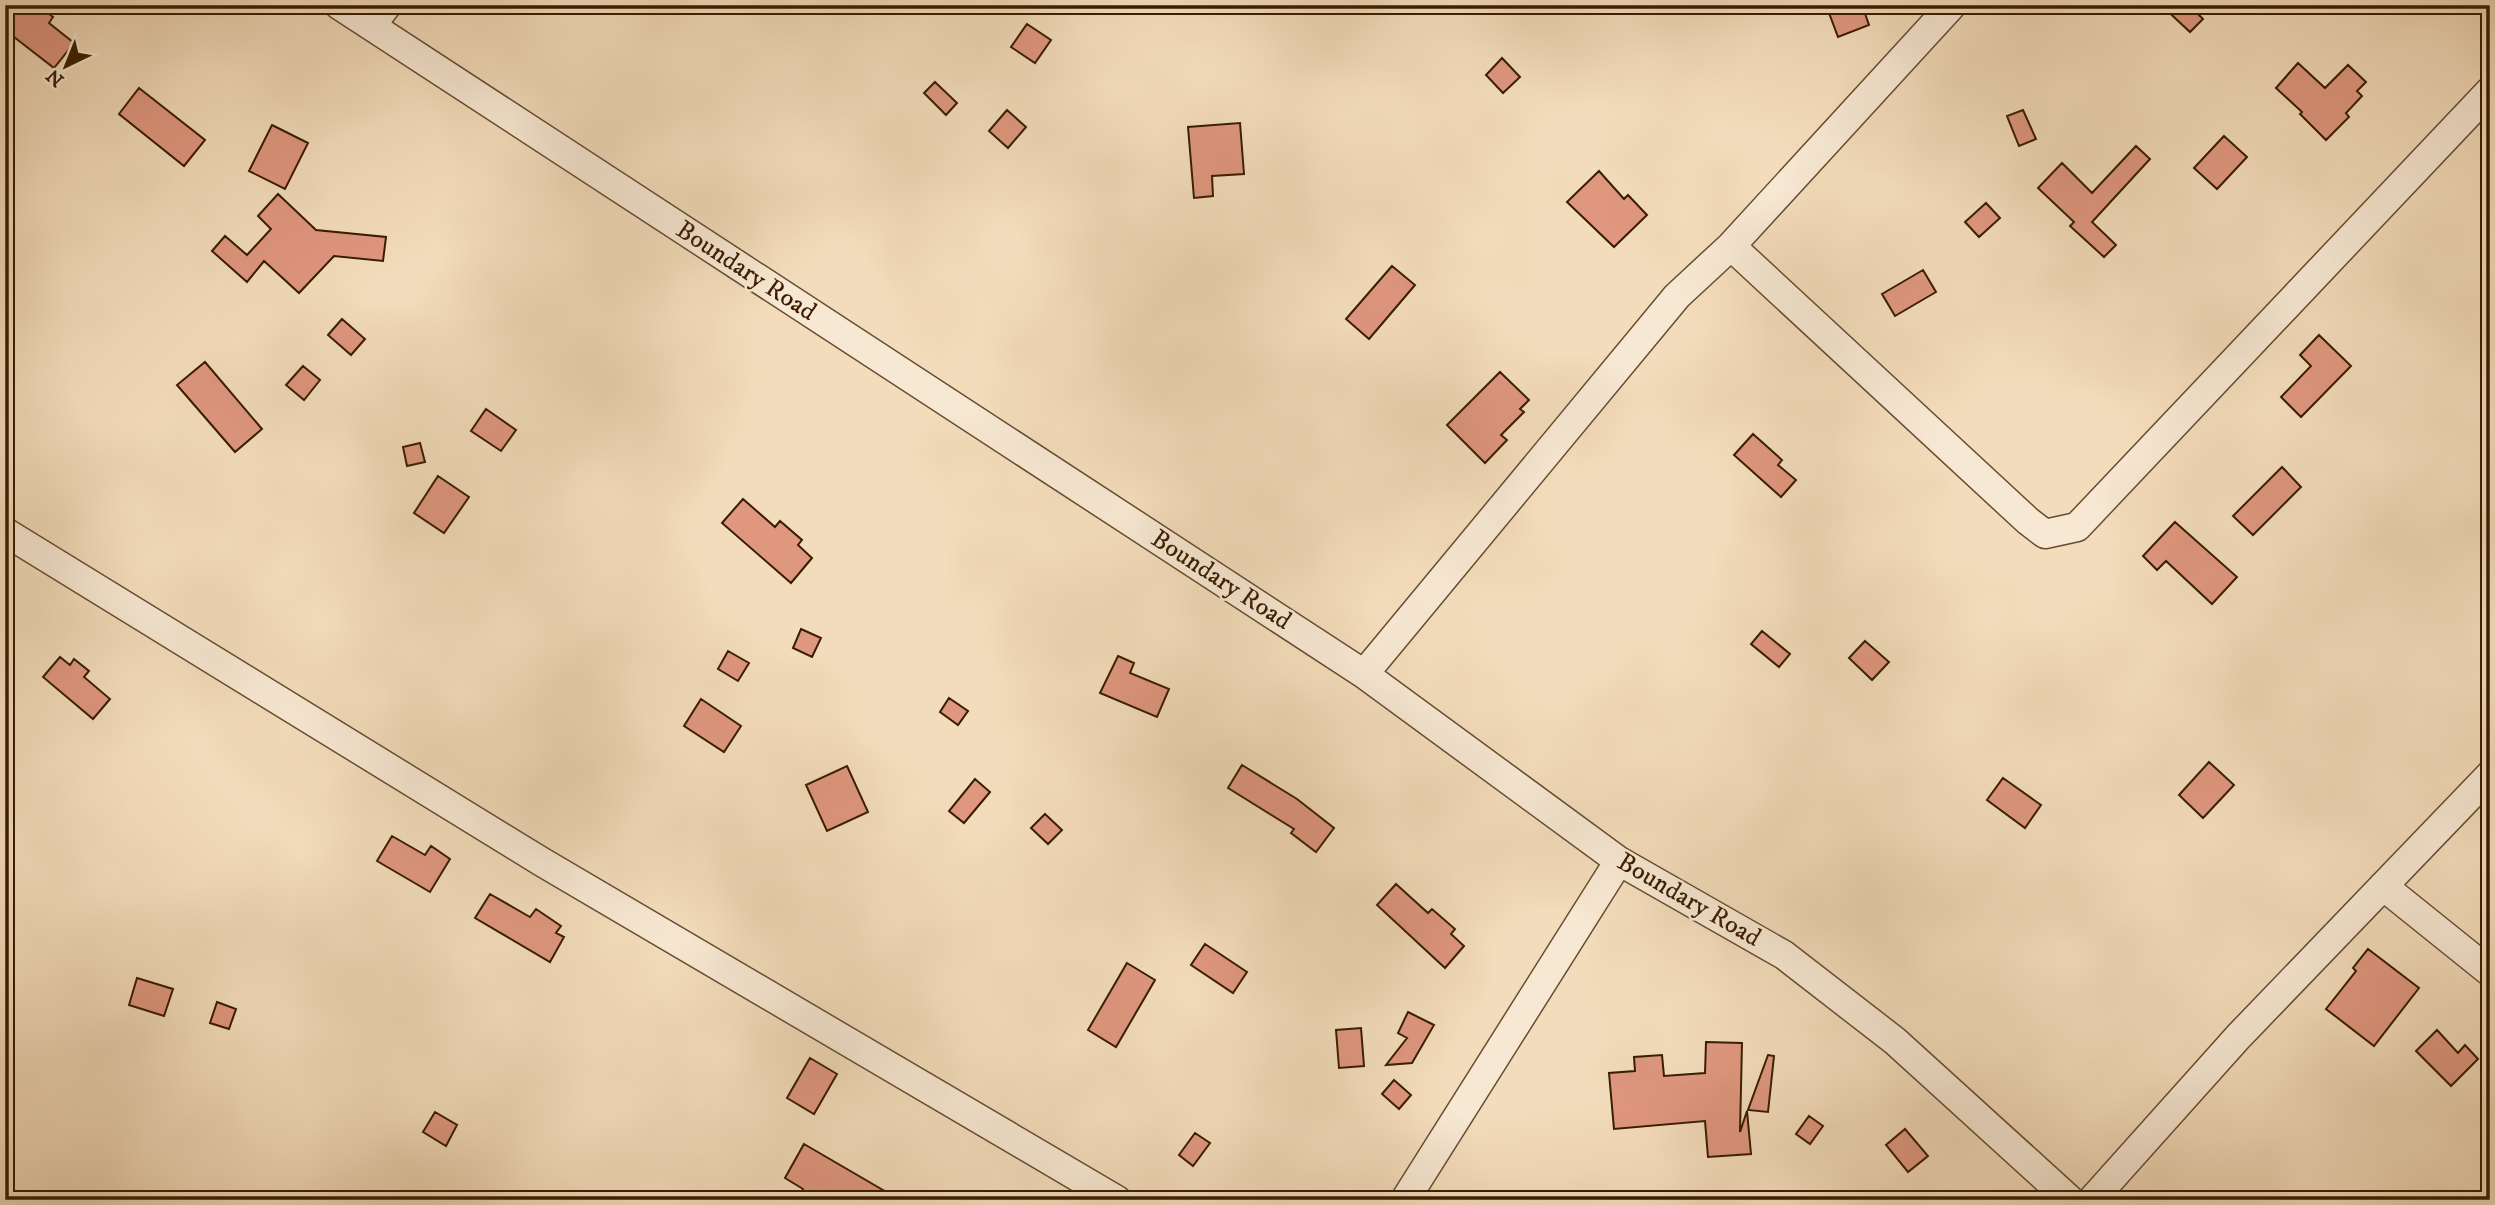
<svg xmlns="http://www.w3.org/2000/svg" width="2495" height="1205" viewBox="0 0 2495 1205" font-family="'IM FELL DW Pica',serif">
<style>
.building{fill:#df977f;stroke:#391c01;stroke-width:2}
.lines{fill:none;stroke-linecap:round;stroke-linejoin:round}
.minor-casing{stroke:#684c30;stroke-width:31}
.minor{stroke:#f7e8d3;stroke-width:28}
.labels{text-anchor:middle;dominant-baseline:central;stroke-width:5;stroke-linejoin:round;paint-order:stroke}
.street-label{font-size:26px;fill:#391c01;stroke:#f7e8d3}
</style>
<rect width="100%" height="100%" fill="#f3dcbb"/>
<filter id="stains"><feTurbulence type="fractalNoise" baseFrequency=".00286" numOctaves="4"/><feColorMatrix values="0 0 0 0 .2 0 0 0 0 .09 0 0 0 0 .02 0 0 0 .5 -.17"/></filter>
<radialGradient id="worn" r=".72"><stop offset=".6" stop-color="#630" stop-opacity="0"/><stop offset="1" stop-color="#630" stop-opacity=".3"/></radialGradient>
<!-- building -->
<path class="building" d="M16,5h22l15,12 -4,6 25,20 -20,25 -49,-38v-11z
M1826,5h36l7,20 -31,12z
M2161,5h28l14,14 -13,13z
M1027,24l24,16 -16,23 -24,-16z
M1502,58l18,19 -17,16 -17,-18z
M2298,63l27,25 23,-23 18,17 -9,9 5,5 -16,17 3,4 -23,23 -26,-26 2,-2 -26,-24z
M935,82l22,21 -11,12 -22,-22z
M139,88l66,52 -21,26 -65,-52z
M1007,110l19,17 -18,21 -19,-17z
M2023,110l13,29 -17,7 -12,-30z
M1240,123l4,51 -32,2 1,20 -19,2 -6,-71z
M272,125l36,18 -23,46 -36,-18z
M2224,136l23,21 -30,32 -23,-21z
M2136,146l14,13 -58,63 24,23 -12,12 -34,-31 4,-4 -36,-34 24,-25 30,30z
M1599,171l25,28 4,-4 19,20 -33,32 -47,-45z
M278,194l38,36 70,7 -3,24 -49,-5 -35,37 -35,-32 -17,21 -35,-31 13,-15 22,19 24,-26 -13,-13z
M1986,203l14,15 -21,19 -14,-15z
M1392,266l23,19 -46,54 -23,-20z
M1923,270l13,22 -41,24 -13,-22z
M342,319l23,20 -14,16 -23,-20z
M2319,335l32,31 -50,51 -20,-20 30,-31 -11,-11z
M205,362l57,67 -27,23 -58,-67z
M303,366l17,14 -16,20 -18,-15z
M1500,372l29,28 -9,9 4,3 -23,23 6,5 -22,23 -38,-38z
M486,409l30,21 -15,21 -30,-20z
M1753,434l29,26 -4,5 18,15 -15,17 -47,-42z
M420,443l5,19 -18,4 -4,-19z
M2282,467l19,20 -48,48 -20,-19z
M438,476l31,21 -25,36 -30,-20z
M743,499l32,28 5,-6 22,19 -4,5 14,13 -21,25 -69,-60z
M2175,522l62,55 -25,27 -46,-43 -9,9 -14,-14z
M801,629l20,9 -9,19 -19,-9z
M1762,631l28,23 -11,13 -28,-23z
M1865,641l24,21 -17,18 -23,-22z
M728,651l21,12 -11,18 -20,-12z
M1118,656l16,7 -4,10 39,16 -12,28 -57,-24z
M60,657l10,8 4,-6 15,12 -5,6 26,22 -17,20 -50,-42z
M949,698l19,13 -10,14 -18,-13z
M701,699l40,27 -17,26 -40,-26z
M2209,762l25,23 -31,33 -24,-23z
M1242,765l55,34 37,29 -18,24 -25,-19 3,-4 -66,-41z
M847,766l21,46 -41,19 -21,-46z
M2003,778l38,27 -16,23 -38,-28z
M975,779l15,13 -26,31 -15,-12z
M1045,814l17,16 -14,14 -17,-16z
M392,836l33,19 6,-9 19,13 -20,33 -53,-31z
M1396,884l32,29 4,-4 23,20 -4,5 13,12 -19,22 -68,-63z
M490,894l40,23 6,-8 25,17 -5,7 8,4 -14,25 -75,-44z
M1205,944l42,28 -14,21 -42,-28z
M2368,949l51,39 -45,58 -48,-37 30,-38 -3,-3z
M1127,963l28,17 -39,67 -28,-17z
M137,978l36,11 -9,27 -35,-11z
M217,1002l19,7 -7,20 -19,-6z
M1408,1012l26,13 -22,38 -26,2 21,-27 -9,-5z
M1361,1028l3,38 -25,2 -3,-38z
M2437,1030l21,23 7,-8 13,14 -27,27 -35,-35z
M1706,1042l36,1 -2,89 7,-21 4,43 -43,3 -3,-36 -91,8 -5,-56 26,-2 -1,-14 28,-2 2,21 41,-3z
M1768,1055l6,1 -6,56 -20,-2z
M810,1058l27,16 -23,40 -27,-16z
M1394,1080l17,15 -12,14 -17,-15z
M435,1112l22,13 -11,21 -23,-14z
M1809,1116l14,10 -13,18 -14,-10z
M1905,1129l23,27 -20,16 -22,-27z
M1195,1133l15,10 -17,23 -14,-11z
M804,1144l96,56h-103l6,-11 -18,-11z"/>
<g class="lines">
<!-- minor casing -->
<g class="minor-casing">
<path id="minor" d="M339,5l1025,669 255,187 165,94 111,86 175,159
M371,26l16,-21
M1731,246l297,275 17,13 32,-7 413,-436
M5,532l537,330 575,338
M1364,674l313,-378 54,-50 221,-241
M2383,886l107,86
M1405,1200l214,-339
M2092,1200l146,-163 252,-262"/>
</g>
<!-- minor -->
<use href="#minor" class="minor"/>
</g>
<g class="labels">
<!-- street labels -->
<g class="street-label">
<text transform="translate(746 271) rotate(33)">Boundary Road</text>
<text transform="translate(1221 580) rotate(33)">Boundary Road</text>
<text transform="translate(1689 900) rotate(30)">Boundary Road</text>
</g>
</g>
<!-- margin -->
<rect width="2495" height="1205" fill="none" stroke="#f3dcbb" stroke-width="28"/>
<rect x="7" y="7" width="2481" height="1191" fill="none" stroke="#391c01" stroke-width="3.5"/>
<rect x="14" y="14" width="2467" height="1177" fill="none" stroke="#391c01" stroke-width="2"/>
<!-- north arrow -->
<g transform="translate(66 66) rotate(223)" stroke="#f7e8d3" stroke-width="5" paint-order="stroke">
<path d="M0-5L12 26L0 18L-12 26Z" fill="#391c01"/>
<text y="-10" font-size="19" font-weight="bold" text-anchor="middle" fill="#391c01">N</text>
</g>
<rect width="100%" height="100%" filter="url(#stains)"/>
<rect width="100%" height="100%" fill="url(#worn)"/>
</svg>
